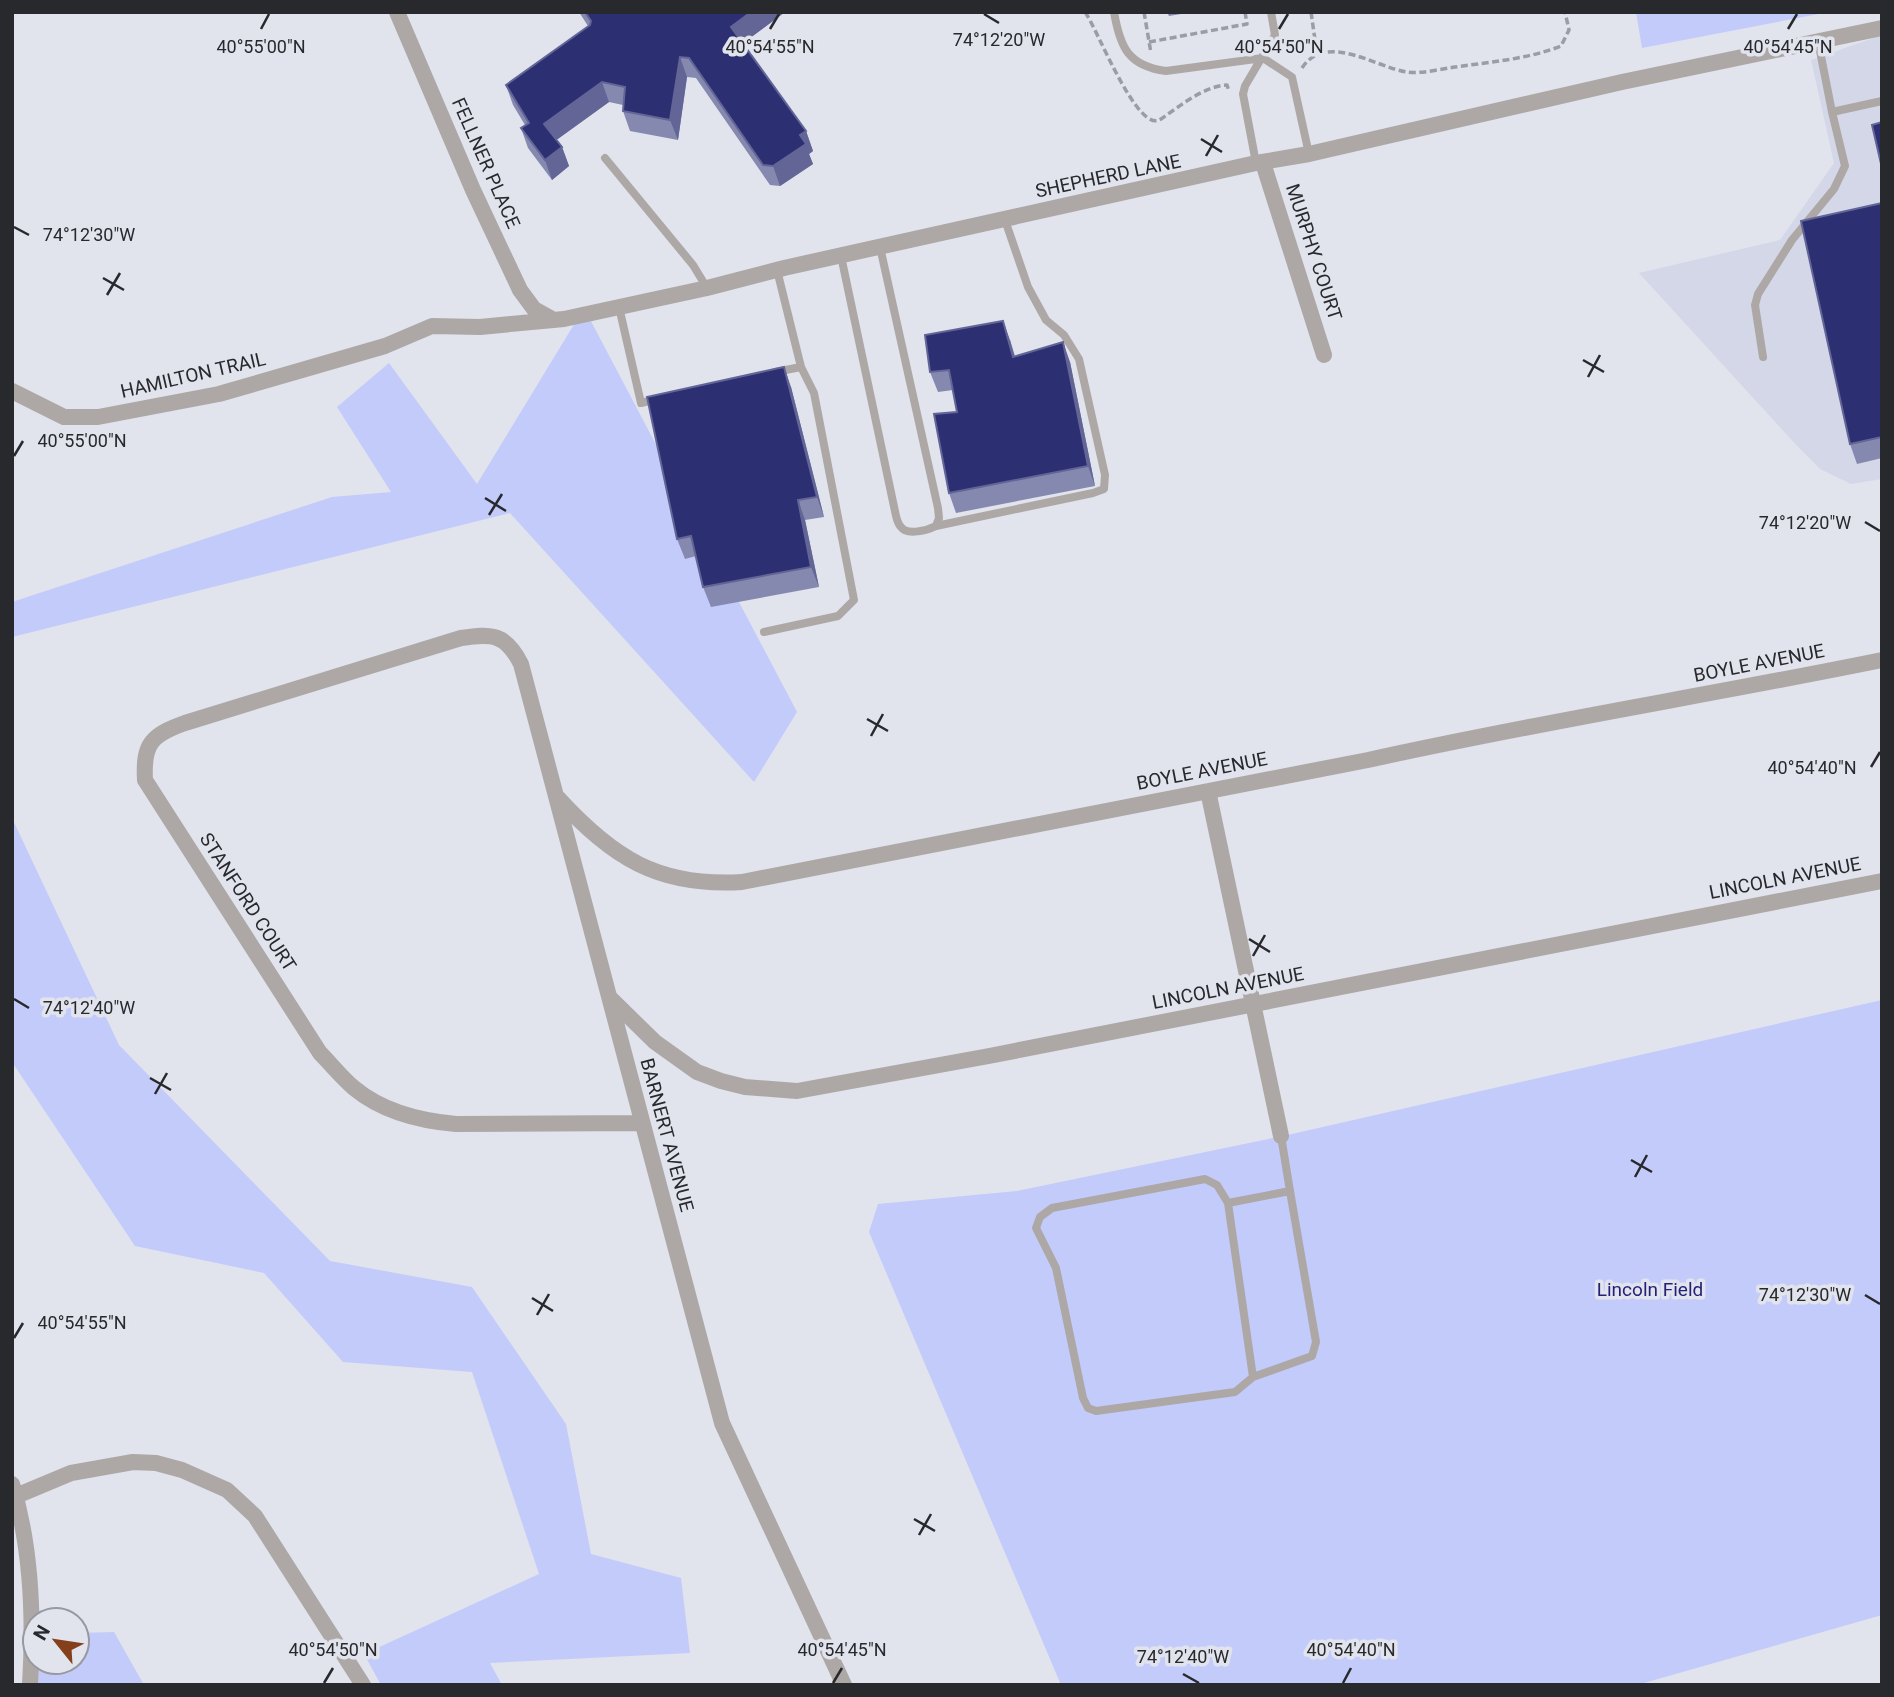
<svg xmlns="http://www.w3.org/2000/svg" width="1894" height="1697" viewBox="0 0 1894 1697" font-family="Roboto,sans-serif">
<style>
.built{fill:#d4d7e8}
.green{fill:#c3cbfa}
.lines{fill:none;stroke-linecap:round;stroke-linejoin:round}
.path{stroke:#9b9da4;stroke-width:3.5;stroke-dasharray:7 3.5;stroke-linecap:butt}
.lane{stroke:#ada8a6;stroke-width:8}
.street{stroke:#ada8a6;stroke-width:16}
.wall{fill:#8689af}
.shaded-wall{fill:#626596}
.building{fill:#2c2f71;stroke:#626596;stroke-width:2}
.ticks{fill:none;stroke:#28292d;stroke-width:2.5}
.labels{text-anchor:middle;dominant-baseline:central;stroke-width:7;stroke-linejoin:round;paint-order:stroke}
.street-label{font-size:19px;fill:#28292d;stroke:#e1e3ed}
.park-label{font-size:19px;fill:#241f77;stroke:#e1e3ed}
.ticks-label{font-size:18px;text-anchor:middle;fill:#28292d;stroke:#e1e3ed;stroke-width:7;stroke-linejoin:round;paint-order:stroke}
</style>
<rect width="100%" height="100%" fill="#e1e3ed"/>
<!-- built -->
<path class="built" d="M1882,35v444l-31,5 -31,-15 -21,-21 -160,-175 141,-33 54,-77 -23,-103z"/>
<!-- green -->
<path class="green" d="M1636,12h193l-187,36z
M584,308l213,404 -43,70 -244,-269 -498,124v-35l320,-105 59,-5 -54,-85 52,-44 88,121z
M12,818l107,227 211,216 142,26 94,137 25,130 90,24 9,75 -200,10 12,22h-121l-17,-31 175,-80 -67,-202 -129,-10 -79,-89 -129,-27 -123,-184z
M1882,1000v615l-245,70h-576l-192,-453 9,-28 139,-13 275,-57z
M114,1632l30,53h-112l3,-23h42v-29z"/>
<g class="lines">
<!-- path -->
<path class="path" d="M1085,12c12,16 53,124 76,107 19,-13 43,-33 66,-34l2,6
M1144,12l7,41
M1311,12l6,42
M1149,42l98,-18 -2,-12
M1302,68c24,-37 75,0 105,4 16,2 33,-3 48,-5 36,-5 73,-8 106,-21l8,-16 -4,-18"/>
<!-- lane -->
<path class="lane" d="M1114,12c6,35 14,54 52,59l97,-13 29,19 17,77
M1818,41l14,71 50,-11
M605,158l88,107 14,23
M1256,163l-13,-69 2,-8 30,-51 -4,-23
M841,256l55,260c1,4 2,8 5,11 6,9 27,3 35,-1l3,-8 -1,-10 -58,-261
M619,307l22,96 16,-4
M1763,357l-8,-52 3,-11 34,-54 42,-51 11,-23 -13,-54
M775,372l26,-5 -24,-97
M936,526l157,-33 11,-4 1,-14 -26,-116 -15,-24 -18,-15 -18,-33 -23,-67
M764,632l74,-16 16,-16 -40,-207 -13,-26
M1281,1136l9,55 -62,12 25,174 59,-21 4,-14 -26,-151
M1228,1203l-11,-18 -12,-6 -153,29 -12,9 -4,11 20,40 27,130 5,10 8,3 139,-19 18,-15"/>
<!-- street -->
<path class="street" d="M397,12l76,178 47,100 14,19 18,10
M1263,163l61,192
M12,391l52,26h34l121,-23 166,-48 47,-20 48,1 84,-8 143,-31 77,-20 472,-105 53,-9 313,-72 260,-54
M1208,791l73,345
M558,798c55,60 100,89 184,84l626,-122c170,-38 343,-65 514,-100
M609,997l46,45 42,30 24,9 24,6 52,4 192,-35 893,-175
M642,1123l-186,1c-35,-3 -73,-12 -102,-36 -12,-10 -23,-24 -34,-35l-175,-273c-2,-36 6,-45 40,-57l276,-85c31,-5 45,-4 60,26l201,759 122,262
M12,1484c20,64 22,134 18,201
M16,1496l55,-23 62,-11 23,1 26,7 45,20 28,26 108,169"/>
</g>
<!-- wall -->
<path class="wall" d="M579,12h206l-42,31 63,88 7,20 -4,3 4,10 -33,22 -10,-1 -74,-107 -9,-1 -9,63 -48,-9 -7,-20v-6l-14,-3 -53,38 6,7 7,19 -17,14 -24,-32 -7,-20 4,-3 -12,-20 -7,-20 82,-59z
M1167,12h26l-24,4z
M1882,203v255l-25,6 -7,-20z
M1010,340l5,16 55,6 25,124 -139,27 -7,-20 8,-81 -4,-22 -15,2 -8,-20z
M791,387l33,130 -19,3 14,67 -108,20 -8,-20 -7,-31 -11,3 -8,-20z"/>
<!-- shaded-wall -->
<path class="shaded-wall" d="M751,12h34l-47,35 -7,-20z
M680,57l7,20 -9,63 -8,-20z
M602,82l7,20 -58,42 -7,-20z
M806,131l7,20 -4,3 4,10 -33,22 -7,-20 27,-31z
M562,147l7,19 -17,14 -7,-20z
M1003,321l7,19 10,37 -7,-20z
M1063,342l7,20 25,124 -7,-20z
M784,367l7,20 33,130 -7,-20z
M798,500l7,20 14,67 -8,-20z"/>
<!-- building -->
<path class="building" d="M585,12h166l-20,15 75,104 -6,4 6,9 -33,22 -10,-1 -74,-107 -9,-1 -10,63 -47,-9 2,-24 -23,-5 -58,42 18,23 -17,13 -24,-32 8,-5 -23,-38 84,-60 1,-4z
M1882,122v46l-10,-43z
M1882,203v234l-32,7 -49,-223z
M1003,321l10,36 50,-15 25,124 -139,27 -15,-79 23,-2 -8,-42 -19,2 -5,-37z
M784,367l33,130 -19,3 13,67 -108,20 -12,-51 -14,3 -30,-142z"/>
<!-- ticks -->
<path class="ticks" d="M984,14l15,9M261,29l8,-15M770,29l9,-15M1279,29l9,-15M1788,29l9,-15M1201,139l21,13M1206,156l12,-21M14,227l15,8M103,278l21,12M107,295l13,-22M1583,360l21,12M1588,377l12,-22M14,456l9,-15M485,498l21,13M489,515l13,-21M1865,522l15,9M867,719l21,12M871,736l12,-22M1871,767l9,-15M1249,939l21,13M1253,956l12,-21M14,999l15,9M150,1078l21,12M155,1094l12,-21M1631,1160l21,12M1635,1177l12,-22M1865,1295l15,9M532,1298l21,13M537,1315l12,-21M14,1338l9,-15M914,1519l21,12M919,1535l12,-21M1183,1674l16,9M324,1683l9,-15M833,1683l9,-15M1343,1683l8,-15"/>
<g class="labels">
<!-- street labels -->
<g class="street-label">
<text transform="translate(486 163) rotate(66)">FELLNER PLACE</text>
<text transform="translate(1108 176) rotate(-12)">SHEPHERD LANE</text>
<text transform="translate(1314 252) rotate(72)">MURPHY COURT</text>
<text transform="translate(193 375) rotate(-13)">HAMILTON TRAIL</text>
<text transform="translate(1759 663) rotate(-11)">BOYLE AVENUE</text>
<text transform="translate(1202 771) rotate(-11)">BOYLE AVENUE</text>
<text transform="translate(1785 878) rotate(-11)">LINCOLN AVENUE</text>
<text transform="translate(248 902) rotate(57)">STANFORD COURT</text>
<text transform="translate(1228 988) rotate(-11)">LINCOLN AVENUE</text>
<text transform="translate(667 1135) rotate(75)">BARNERT AVENUE</text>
</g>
<!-- park labels -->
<g class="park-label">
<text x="1650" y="1289">Lincoln Field</text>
</g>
</g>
<g class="ticks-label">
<text x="999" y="46">74°12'20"W</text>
<text x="770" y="53">40°54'55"N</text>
<text x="1279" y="53">40°54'50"N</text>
<text x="1788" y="53">40°54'45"N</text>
<text x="261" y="53">40°55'00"N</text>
<text x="89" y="241">74°12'30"W</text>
<text x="82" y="447">40°55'00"N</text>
<text x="1805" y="529">74°12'20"W</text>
<text x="1812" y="774">40°54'40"N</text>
<text x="89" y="1014">74°12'40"W</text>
<text x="1805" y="1301">74°12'30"W</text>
<text x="82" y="1329">40°54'55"N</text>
<text x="333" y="1656">40°54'50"N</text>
<text x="842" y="1656">40°54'45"N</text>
<text x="1351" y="1656">40°54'40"N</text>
<text x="1183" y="1663">74°12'40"W</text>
</g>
<!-- border -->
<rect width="1894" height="1697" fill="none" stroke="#28292d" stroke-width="28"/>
<!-- north arrow -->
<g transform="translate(56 1641) rotate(300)"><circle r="33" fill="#e1e3ed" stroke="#9799a0" stroke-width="2"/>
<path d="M0-5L12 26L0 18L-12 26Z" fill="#853f1b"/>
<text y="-10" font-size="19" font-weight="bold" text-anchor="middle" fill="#28292d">N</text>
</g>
</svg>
